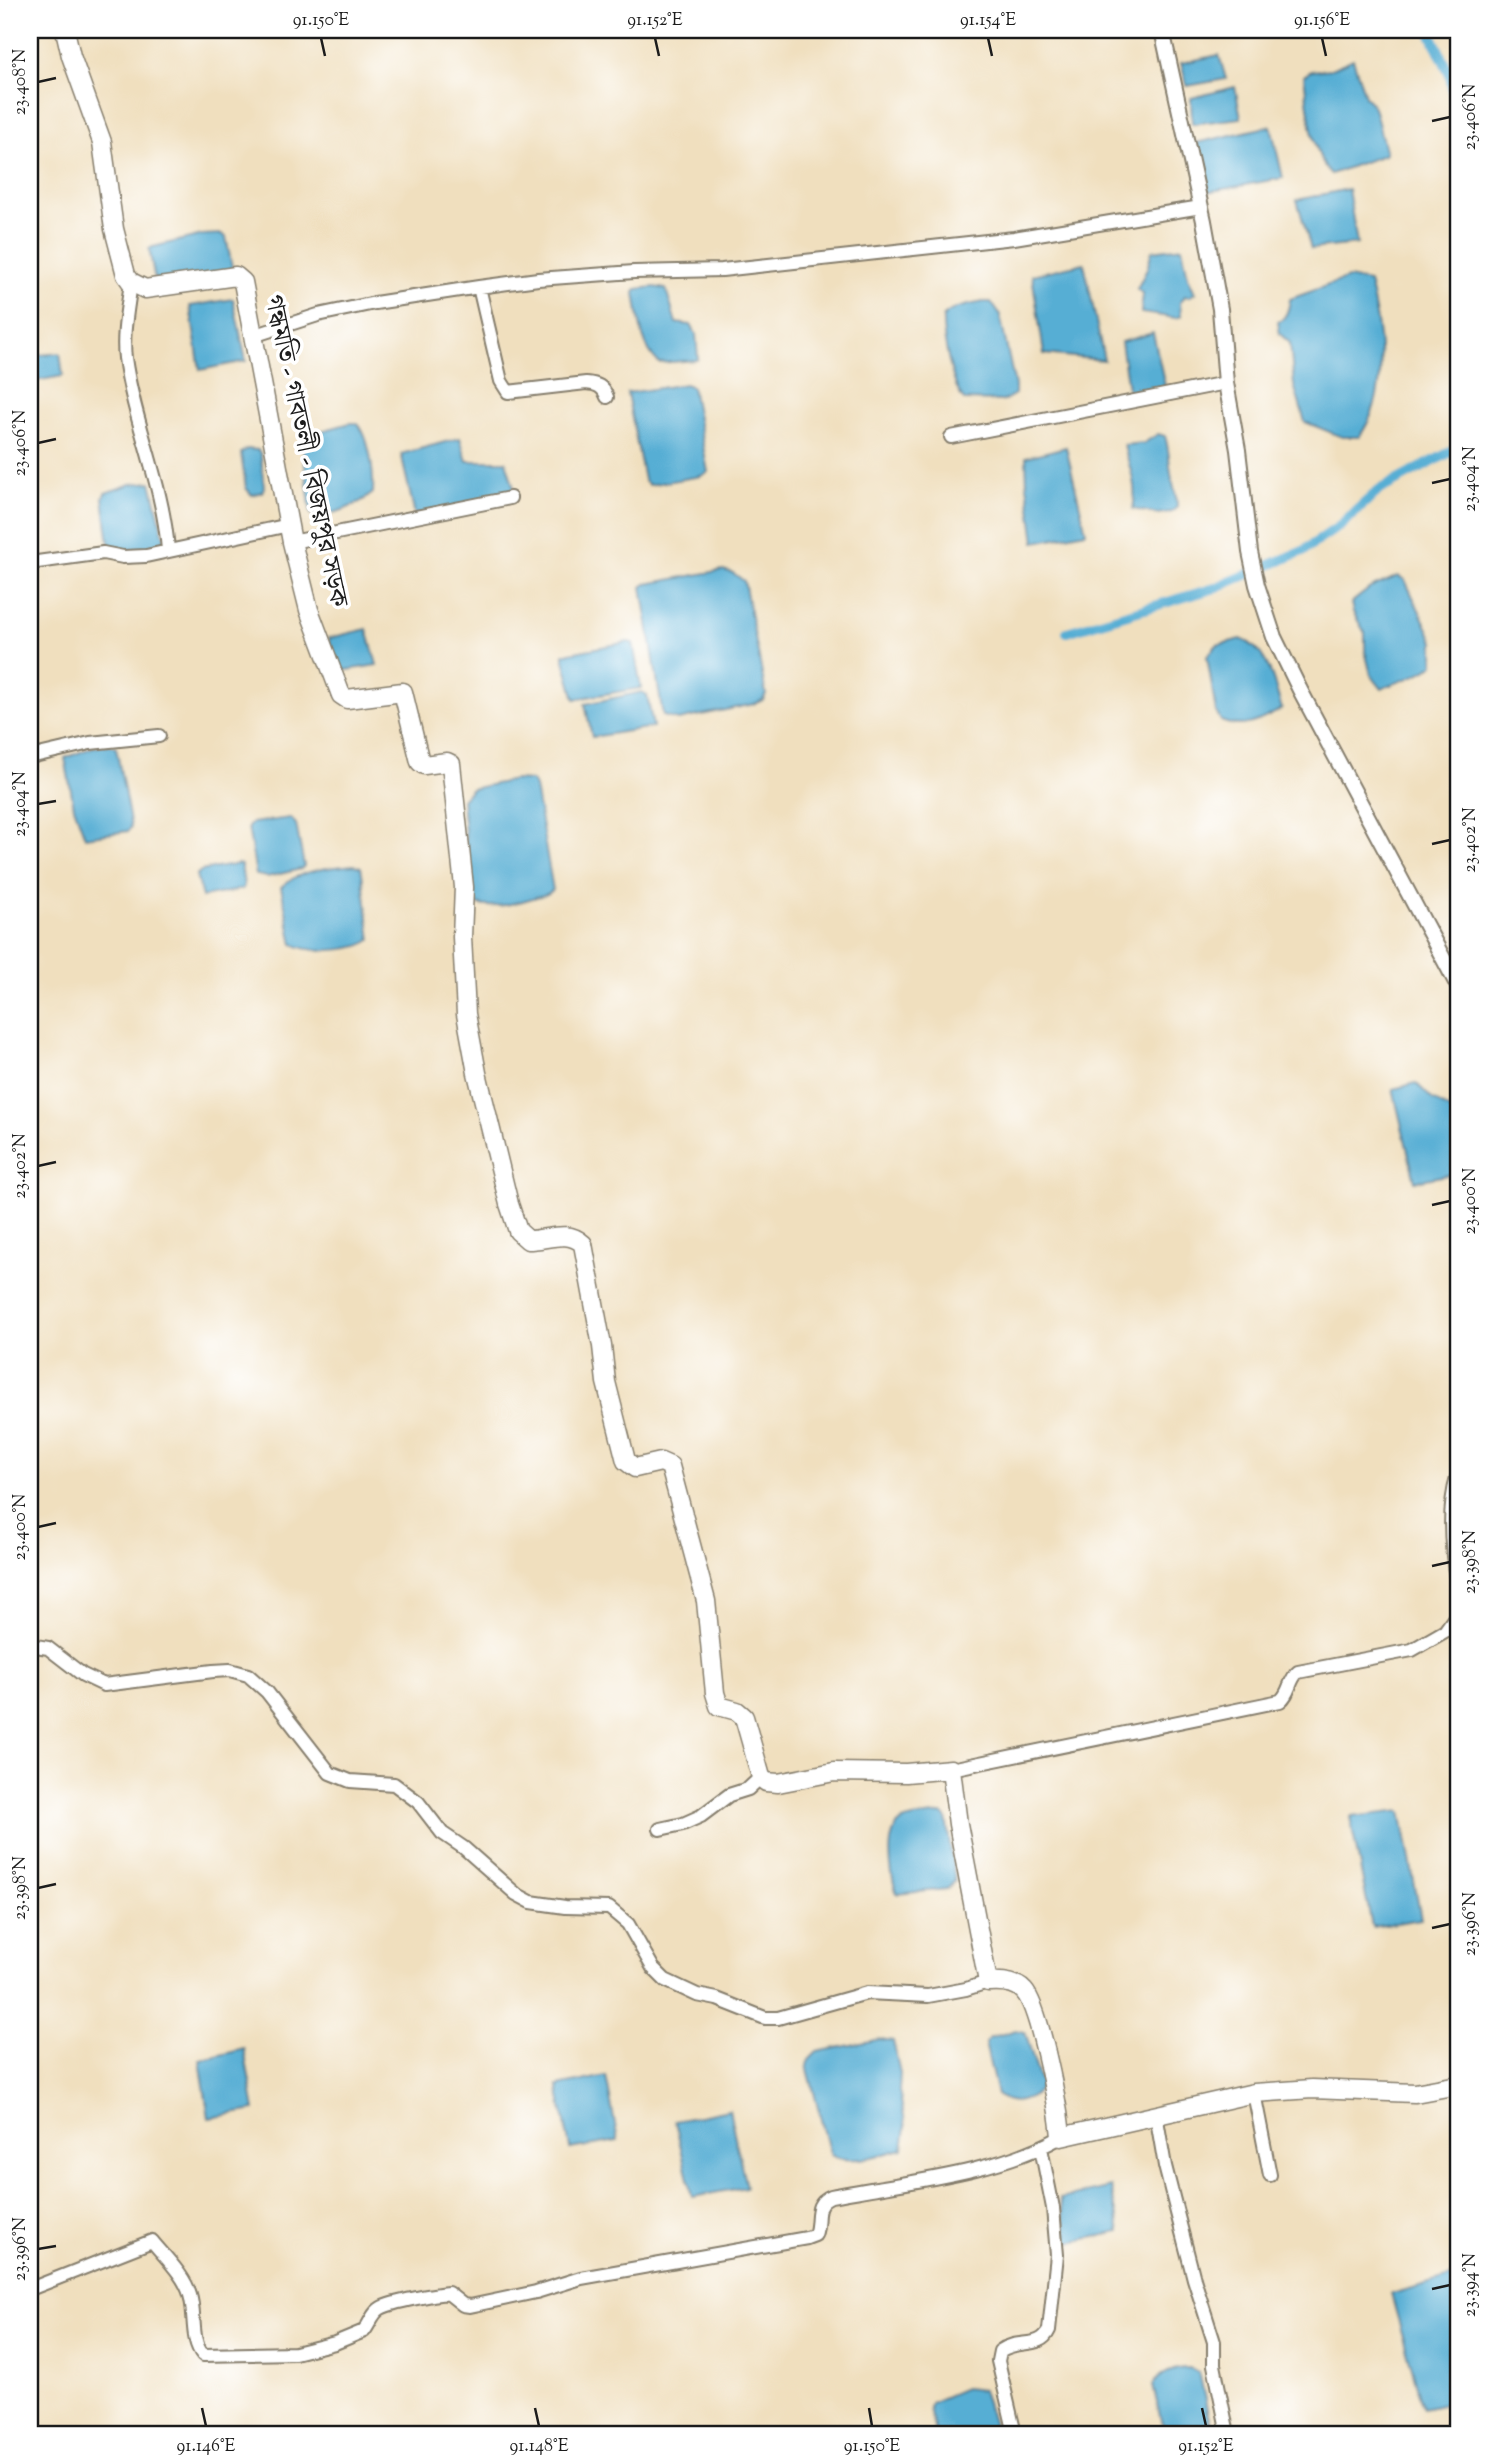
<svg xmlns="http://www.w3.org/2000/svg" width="1488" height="2464" viewBox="0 0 1488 2464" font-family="'Sorts Mill Goudy','Noto Serif Bengali',serif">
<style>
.water{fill:#57aed4;stroke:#3a6578;stroke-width:2}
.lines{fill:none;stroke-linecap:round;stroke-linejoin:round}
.canal{stroke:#57aed4;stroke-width:10}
.minor-casing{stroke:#867e6d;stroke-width:16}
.tertiary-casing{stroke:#867e6d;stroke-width:18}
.secondary-casing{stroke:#867e6d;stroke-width:21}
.minor{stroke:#fff;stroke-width:12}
.tertiary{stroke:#fff;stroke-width:14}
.secondary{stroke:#fff;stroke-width:18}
.ticks{fill:none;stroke:#1c1c1c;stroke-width:2.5}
.labels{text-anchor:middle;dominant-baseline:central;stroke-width:7;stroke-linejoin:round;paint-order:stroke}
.street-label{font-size:26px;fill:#1c1c1c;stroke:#fff}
.neatline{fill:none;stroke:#1c1c1c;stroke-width:2.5}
.ticks-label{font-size:18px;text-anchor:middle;fill:#1c1c1c}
</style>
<rect width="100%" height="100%" fill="#fff"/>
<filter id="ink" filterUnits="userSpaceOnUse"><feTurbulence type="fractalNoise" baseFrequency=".0143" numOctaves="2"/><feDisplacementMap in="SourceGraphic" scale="14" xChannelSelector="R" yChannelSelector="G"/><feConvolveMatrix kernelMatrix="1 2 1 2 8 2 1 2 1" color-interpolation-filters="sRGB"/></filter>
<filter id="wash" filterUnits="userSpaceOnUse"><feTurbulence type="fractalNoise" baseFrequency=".00686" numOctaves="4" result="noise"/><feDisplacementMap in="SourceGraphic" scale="28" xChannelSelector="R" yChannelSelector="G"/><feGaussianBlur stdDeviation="1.57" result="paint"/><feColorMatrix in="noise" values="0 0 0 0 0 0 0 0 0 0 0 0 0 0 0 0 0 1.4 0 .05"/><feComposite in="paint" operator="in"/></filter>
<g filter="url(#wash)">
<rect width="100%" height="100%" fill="#f0dfbe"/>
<!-- water -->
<path class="water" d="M1219,55l7,24 -39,7 -6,-23z
M1353,59l12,37 9,11 12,47 -55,20c-20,-19 -23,-71 -27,-98l7,-5 20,-2z
M1235,87l6,31 -49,6 -1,-26z
M1271,126l12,52 -77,14 -10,-49z
M1348,189l9,55 -46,5 -14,-49z
M222,234l4,3 7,35 -77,14 -7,-38 53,-13z
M1182,247l6,30 7,16 -6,4 -4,-1 -5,7 1,13 -5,2 -35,-5 2,-19 -6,-5 10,-20 5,-18z
M1084,263l20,97 -60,-6 -12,-79z
M1348,278l21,4c12,50 22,111 -10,155h-17l-37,-15 -11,-37 -4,-42 -10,-9 -2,-12c9,-4 11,-14 12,-23z
M655,287l11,2 10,34 15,2 5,9 2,25 -2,1 -37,3c-19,-17 -20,-47 -24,-70l2,-4z
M233,299l13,62 -46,9 -10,-64z
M983,302h8l9,13 15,71v8l-12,7 -39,-1c-12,-14 -22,-65 -21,-83 9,-11 27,-12 40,-15z
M1153,333l13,57 -37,6 -8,-54z
M60,353l3,23 -33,6v-26z
M685,384l7,3 16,85 -7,4 -52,9 -5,-5 -17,-87z
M350,423h7c13,13 17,53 16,70 -15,12 -42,25 -62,21l-9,-74 16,-8z
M1158,434l7,2c5,16 4,32 8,48 2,8 4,14 4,23l-5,5 -15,2 -24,-5c5,-24 -4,-42 -9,-64l20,-2z
M460,438l7,23h39l10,34 -101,20 -14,-61z
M1066,447l20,85 -51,10 -8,-57 -1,-28z
M247,449l11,1 3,5 3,32 -2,5 -10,3 -6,-7 -5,-35z
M151,482l14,59 -6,12 -49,-2 -7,-53 2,-5 26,-9z
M723,570l10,3 11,8 22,113 -3,6 -9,4 -76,16 -15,-4 -21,-129 4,-3z
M1398,576l7,4 29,62v22c-15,13 -34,16 -52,25l-11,-14 -6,-24v-18l-12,-21 -2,-9 19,-15z
M367,629l10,36 -42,7 -6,-34z
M1241,639c28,10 33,45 41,70 -21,11 -37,22 -61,12l-5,-9 -9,-56 10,-11z
M628,642l5,1 8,45 -66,11 -11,-39v-6z
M642,692l5,3 6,32 -61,10 -7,-33z
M109,745l7,2 15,80 -3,4 -43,6 -11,-30 -9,-49 28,-11z
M514,780l18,1 3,6 18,103 -6,4c-23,6 -53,19 -76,8l-9,-103 9,-10z
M290,818l6,6 8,42 -3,3 -34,8 -11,-2 -8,-48 4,-4z
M238,864l3,1 3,20 -1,4 -41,8 -6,-22 5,-4z
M354,865l7,2 1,6 9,67c-15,11 -61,14 -78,4l-12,-57c17,-17 50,-20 73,-22z
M1416,1083l16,16 26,16v58l-43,8 -22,-92z
M1401,1811l20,108 -49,8 -22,-110z
M942,1814l4,3 9,64 -8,8 -50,5c-6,-17 -14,-63 6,-73 11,-5 27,-5 39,-7z
M1016,2030l9,2 16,52c-6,18 -30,23 -44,11l-12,-52 5,-5z
M880,2039l13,2 7,32 -1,18 7,36 -3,22c-22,5 -52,17 -72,6l-3,-8 -21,-82 2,-5 8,-8z
M244,2049l11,61 -46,8 -9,-58z
M606,2076l12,65 -48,8 -12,-63z
M729,2110l17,77 -54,10 -17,-76z
M1111,2187l9,45 -51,10 -9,-43z
M1458,2275v125l-35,8 -32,-114z
M1189,2368l9,4 2,4 11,52 -3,5 -4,1h-40l-11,-49c7,-12 22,-17 36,-17z
M965,2388l17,2 14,44h-61l-6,-26 1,-5z"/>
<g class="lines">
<!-- canal -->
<path class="canal" d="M1429,30l21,44 8,51
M1067,632l148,-44 88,-37 35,-24 41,-37 79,-42"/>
</g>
</g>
<g filter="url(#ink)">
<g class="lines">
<!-- minor casing -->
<g class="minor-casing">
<path id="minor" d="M131,282c-3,25 -9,52 -6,76 9,65 38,126 43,192
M479,287l22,94 7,11 78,-9c11,1 17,3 21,14
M253,336l65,-21 57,-12 104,-16 59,-8 96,-7 88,-2 292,-32 187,-31
M951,437l275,-54
M292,542l218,-44
M30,563l73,-10 20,4 23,-1 143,-31
M30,757l60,-14 69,-7
M30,1645l18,3 35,27 21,10 109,-14 17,-1 18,5 19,17 63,81 20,8 44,3 24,18 24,31 22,15 52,46 15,8 34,5 44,1 19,16 25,44 12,12 32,15 20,4 48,19h13l89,-25 61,3 38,-7 22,-7
M951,1769l329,-68c10,-7 9,-22 18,-29l114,-22 33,-19 10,-14 3,-9
M660,1829l23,-5 18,-8 28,-21 19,-6 13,-12
M1254,2093l16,82
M1156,2114l9,52 29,113 20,63v23l14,69
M30,2289l122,-48c12,15 33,35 38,54 6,19 0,45 13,60l92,-2 40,-10 29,-12c6,-7 8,-18 17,-23 11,-6 54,-14 67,-15l15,12 7,1 66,-14 45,-14 226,-40 8,-3c6,-16 -3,-31 16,-39 74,-14 164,-22 230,-59
M1015,2434l-17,-73 2,-10c17,-13 40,-1 49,-21l8,-75 -4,-47 -12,-60"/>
</g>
<!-- tertiary casing -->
<g class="tertiary-casing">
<path id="tertiary" d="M1162,30l42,191 16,88 6,74 12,67 12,102 7,33 17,52 26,53 158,296
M1458,1478c-10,33 -6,72 0,106"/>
</g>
<!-- secondary casing -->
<g class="secondary-casing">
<path id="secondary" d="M65,30l6,26 31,86 12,87 12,46 5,7 14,7 91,-13 7,6 49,260 17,68 32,85 6,4 56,-7 17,70 4,3 23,-3 4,2 13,123 -2,50 4,77 11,59 32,131 9,27 10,9c19,0 40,-11 55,4l19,102 4,36 20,79 9,7 26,-6 9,4 36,135 9,92 4,13 18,5 7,6 17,60 5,5 12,1 56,-11 72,1 45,-4 7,55 30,158c12,-1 28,0 36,9 16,17 35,119 37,146l193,-44 58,-4 103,4 43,-8"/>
</g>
<!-- minor -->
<use href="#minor" class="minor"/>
<!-- tertiary -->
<use href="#tertiary" class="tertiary"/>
<!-- secondary -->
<use href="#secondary" class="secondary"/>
</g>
</g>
<!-- ticks -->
<path class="ticks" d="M321,38l4,18M655,38l4,18M988,38l4,18M1322,38l4,18M38,82l18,-4M1432,121l18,-4M38,443l18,-4M1432,483l18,-4M38,804l18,-3M1432,844l18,-4M38,1166l18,-4M1432,1205l18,-4M38,1527l18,-4M1432,1566l18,-4M38,1888l18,-4M1432,1928l18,-4M38,2249l18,-3M1432,2289l18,-4M202,2408l4,18M535,2408l4,18M869,2408l3,18M1202,2408l4,18"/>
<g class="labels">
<!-- street labels -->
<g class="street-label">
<text transform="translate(305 451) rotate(78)">গন্ধমতি - গাবতলী - বিজয়পুর সড়ক</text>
</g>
</g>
<!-- margin -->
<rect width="1488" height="2464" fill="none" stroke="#fff" stroke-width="77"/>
<rect x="38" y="38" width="1412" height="2388" class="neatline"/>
<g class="ticks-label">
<text x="321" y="25">91.150°E</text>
<text x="655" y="25">91.152°E</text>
<text x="988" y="25">91.154°E</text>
<text x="1322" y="25">91.156°E</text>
<text transform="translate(19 82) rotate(-90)" y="6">23.408°N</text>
<text transform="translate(1469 117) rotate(-90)" y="6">23.406°N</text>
<text transform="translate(19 443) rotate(-90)" y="6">23.406°N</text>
<text transform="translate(1469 479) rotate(-90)" y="6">23.404°N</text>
<text transform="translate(19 804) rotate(-90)" y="6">23.404°N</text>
<text transform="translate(1469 840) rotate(-90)" y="6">23.402°N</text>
<text transform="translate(19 1166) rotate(-90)" y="6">23.402°N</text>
<text transform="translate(1469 1201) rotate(-90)" y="6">23.400°N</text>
<text transform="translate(19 1527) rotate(-90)" y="6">23.400°N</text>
<text transform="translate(1469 1562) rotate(-90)" y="6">23.398°N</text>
<text transform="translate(19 1888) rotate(-90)" y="6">23.398°N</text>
<text transform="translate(1469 1924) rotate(-90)" y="6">23.396°N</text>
<text transform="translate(19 2249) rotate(-90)" y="6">23.396°N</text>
<text transform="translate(1469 2285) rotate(-90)" y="6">23.394°N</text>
<text x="206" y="2451">91.146°E</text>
<text x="539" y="2451">91.148°E</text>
<text x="872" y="2451">91.150°E</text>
<text x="1206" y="2451">91.152°E</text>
</g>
</svg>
